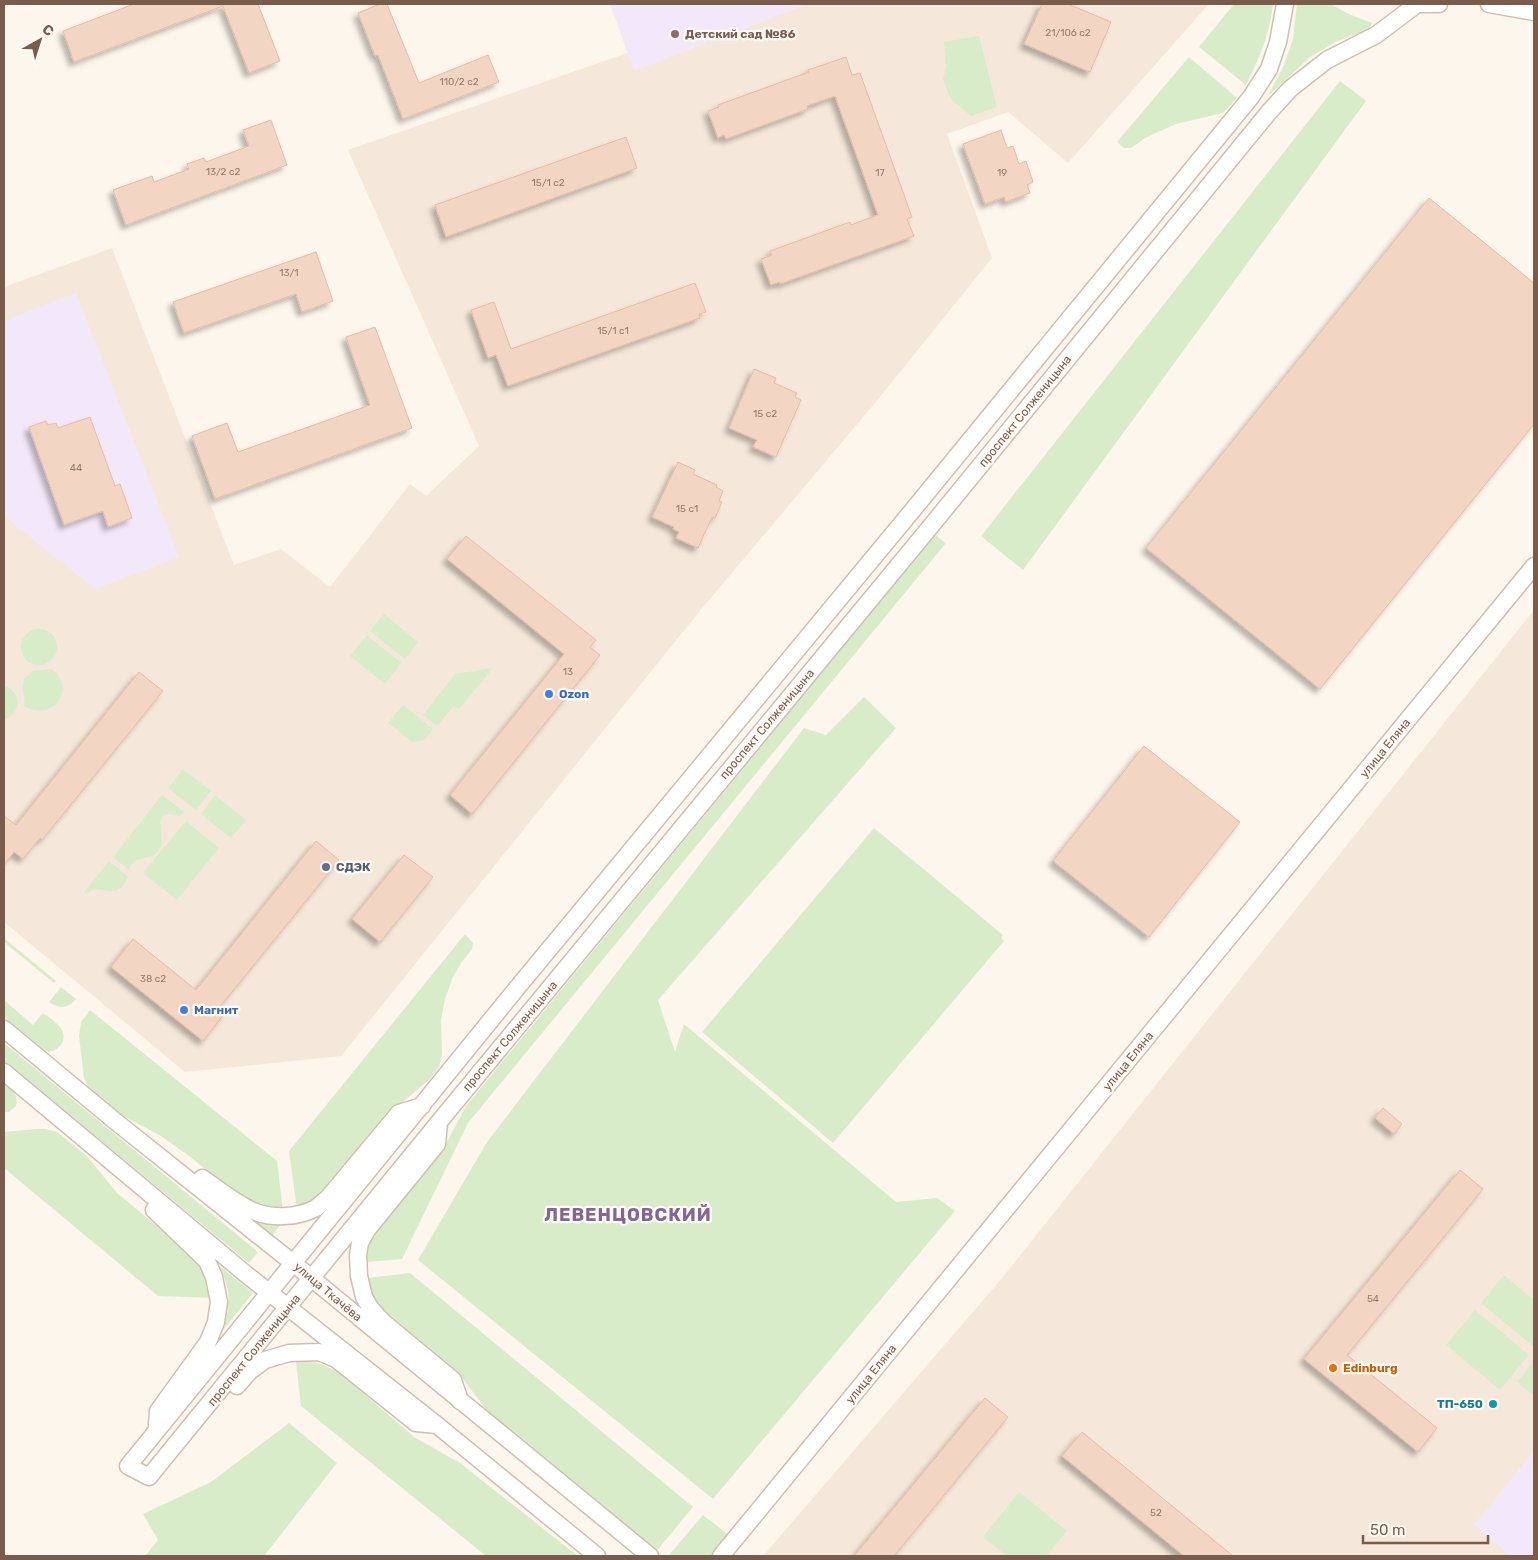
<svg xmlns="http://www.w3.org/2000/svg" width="1538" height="1560" viewBox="0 0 1538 1560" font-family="Rubik,sans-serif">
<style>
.residential{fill:#f5e8da}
.education{fill:#f3e8fa}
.green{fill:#d8ecc9}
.building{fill:#f3d5c3;stroke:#e6bba3;filter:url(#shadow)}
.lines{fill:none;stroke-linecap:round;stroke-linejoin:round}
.street-casing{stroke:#d1beb0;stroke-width:19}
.street{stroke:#fff;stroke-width:16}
.education-dot{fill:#8d6e63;stroke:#fffaf3;stroke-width:2}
.shop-dot{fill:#3f7fe0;stroke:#fffaf3;stroke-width:2}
.service-dot{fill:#5c6f8a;stroke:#fffaf3;stroke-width:2}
.food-dot{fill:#e8710a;stroke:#fffaf3;stroke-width:2}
.culture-dot{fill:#0f9aa8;stroke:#fffaf3;stroke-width:2}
.labels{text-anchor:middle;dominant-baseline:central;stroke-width:4.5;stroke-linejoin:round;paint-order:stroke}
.number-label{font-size:10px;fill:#987a6a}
.education-label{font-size:12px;font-weight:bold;fill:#785e54;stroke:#fffaf3;text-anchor:start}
.street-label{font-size:12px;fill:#7a5c4d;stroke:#fffaf3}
.shop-label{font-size:12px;font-weight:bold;fill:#366cbe;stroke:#fffaf3;text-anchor:start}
.service-label{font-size:12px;font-weight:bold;fill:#4e5e75;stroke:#fffaf3;text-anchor:start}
.food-label{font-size:12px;font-weight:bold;fill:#c56008;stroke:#fffaf3;text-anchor:start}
.culture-label{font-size:12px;font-weight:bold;fill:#0d838f;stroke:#fffaf3;text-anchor:end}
.district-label{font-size:18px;font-weight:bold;letter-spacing:1px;fill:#846695;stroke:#fffaf3}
</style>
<defs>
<filter id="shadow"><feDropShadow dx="-4.5" dy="4.5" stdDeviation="2.5" flood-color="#0004"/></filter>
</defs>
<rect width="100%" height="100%" fill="#fdf6ec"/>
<!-- residential -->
<path class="residential" d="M612,4h597l-141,159 -60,-51 -61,22 45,124 -117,145 -176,209 -358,444 -156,16 -181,-150v-635l108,-39 122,317 47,-16 49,38 80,-103 16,12 53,-50 -131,-296 282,-98z
M1534,610v946h-769l-1,-1 238,-277z"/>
<!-- education -->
<path class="education" d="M610,4h198l-174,67z
M76,293l103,264 -84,32 -91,-73v-195z
M1534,1451v105h-23l-37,-31z"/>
<!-- green -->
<path class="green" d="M1234,4h39c-3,29 -14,55 -27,81l-47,-38z
M1297,4h33l21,11 21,8 -2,6 -35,13 -25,15 -42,39 16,-31 9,-26z
M979,36l18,71 -26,9 -19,-16 -4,-7 -5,-14 3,-12 -2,-25z
M1189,57l48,41 -14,15 -47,11 -31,14 -14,10h-7l-7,-6z
M1340,81l26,20 -343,469 -42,-34z
M935,535l11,8 -478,580 -66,136 -36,3 4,-19 5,-10 66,-80 25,-47z
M384,614l34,28 -13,17 -35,-28z
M21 647a18 18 0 1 1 36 0a18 18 0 1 1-36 0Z
M367,635l34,28 -16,21 -35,-28z
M493,668l-34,41 -5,-3 -17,20 -14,-11 32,-41z
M51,669c25,15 6,55 -27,37 2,-11 -4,-15 0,-27l9,-8z
M4,685c18,7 18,28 0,35z
M864,697l32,31 -238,272 17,52 9,-28 212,178 41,-4 18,13 -242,288 -295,-239 69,-118 317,-414 22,7z
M403,705l30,24 -8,11 -13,2 -24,-19z
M183,769l28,22 -15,19 -28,-22z
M162,795l22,17 -4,4c-4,0 -8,-2 -11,-2 -16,1 -3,25 -9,35 -9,14 -24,3 -31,21l-16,-13z
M215,795l31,25 -15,18 -30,-24z
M186,821l33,27 -42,52 -34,-27z
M874,828l129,107 -2,3 3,3 -171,202 -131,-111z
M109,861l19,16c-12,28 -29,3 -41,17l-3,-2z
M465,934l8,9 -1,6 -11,14 -9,16 -7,20 -4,21 1,34 -3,13 -9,12 -39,33 -61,74 -18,17 -15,6 -8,-58z
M4,938l52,43 -2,2 -50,-41z
M61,987l15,12c-8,10 -17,10 -27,3z
M4,1000l29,25 10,-12c7,5 15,10 19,17 6,11 -5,24 -17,21l-41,-34z
M90,1010l187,151 6,51h-11l-37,-18 -42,-35 -32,-23 -45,-24 -22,-18 -6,-7 -4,-9 -5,-42 2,-14z
M4,1043l254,209 -9,11 -245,-202z
M4,1083c8,7 15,11 12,23l-7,6h-5z
M37,1129h8l12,3 29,23 31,38 69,57 17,19 11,29 -56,-2 -154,-128v-36z
M257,1221l24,3 -10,13 -18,-15z
M219,1265l34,28 -29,36c7,-28 7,-37 -5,-64z
M410,1273l283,234 -39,47 -160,-134 -31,-41 -78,-66 -12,-12 -6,-23z
M1504,1275l30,25v47l-53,-44z
M1475,1310l54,45 -29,35 -54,-45z
M296,1361c20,0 27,3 45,13l73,63 46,26 118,93h-92l-185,-150z
M1534,1361v35l-17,-14z
M289,1423l48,40 -73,93h-119l13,-16 -15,-26 68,-32z
M1019,1492l48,39 -21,25h-39l-24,-19z
M703,1515l27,21 -17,20h-45z"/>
<!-- building -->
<path class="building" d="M134,4h124l22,57 -31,12 -26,-67 -149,56 -11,-31z
M380,4h7l32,79 69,-28 11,27 -96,37 -25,-64 -3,1 -17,-43z
M1042,4h26l43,18 -21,50 -66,-28z
M846,57l6,18 8,-2 52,144 -5,2 7,17 -134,48v-2l-9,3 -10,-26 11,-4 -2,-4 80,-29 1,3 27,-10 -43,-119 -28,10 1,3 -82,30 -2,-4 -6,3 -10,-27 11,-4 -1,-2 91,-33 -1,-2z
M271,120l16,45 -161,60 -13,-35 39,-14 2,6 35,-13 -2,-5 17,-6 2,4 43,-16 -6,-16z
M1001,130l6,18 6,-2 6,18 7,-3 7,21 -6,3 3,8 -24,9 -2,-5 -19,7 -22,-60z
M626,137l11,31 -191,69 -11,-32z
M1429,198l105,85v141l-214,265 -174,-141z
M316,252l17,49 -31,11 -6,-18 -112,39 -11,-31z
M695,283l11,29 -7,2 1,4 -192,68 -12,-31 -8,3 -17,-48 23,-8 17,47z
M375,327l37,101 -197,71 -23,-63 35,-13 11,29 132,-47 -24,-68z
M754,369l22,9 -2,5 23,10 -2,4 6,3 -25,57 -23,-10 4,-7 -28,-12z
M90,417l25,69 5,-2 12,34 -24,9 -5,-16 -39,14 -35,-98 17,-6 2,4 8,-2 2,5z
M678,462l17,8 -2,4 24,11 -1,2 7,4 -4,10 3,1 -7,16 -3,-1 -14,31 -22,-10 3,-6 -6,-3 1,-2 -22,-10z
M466,536l130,104 -6,7 10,8 -128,159 -22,-19 114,-141 -117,-95z
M139,672l24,19 -121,149 -2,-2 -17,21 -9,-7 -10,13v-49l12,9z
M1144,746l96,76 -91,115 -96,-76z
M316,841l23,19 -120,148 6,5 -22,28 -92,-74 22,-28 63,51z
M404,855l29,22 -53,65 -28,-23z
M1383,1108l19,16 -8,10 -19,-16z
M1460,1170l23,19 -136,166 90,73 -19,24 -114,-93z
M985,1398l23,19 -114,139h-40z
M1082,1432l123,101 28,23h-49l-122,-100z"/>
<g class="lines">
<!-- street casing -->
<g class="street-casing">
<path id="street" d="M1285,4l-7,38 -9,27 -18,28 -339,414 -395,477 -389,478 21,11 26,-32 264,-323 492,-596 338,-414 21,-23 37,-29 49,-25 40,-30
M1411,4h28
M1489,4l45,8
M4,1029l111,92 178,142 357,293
M4,1072l243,203 190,150 160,131
M439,1122l-2,22 -70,86 -7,13 -2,12 1,21 5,21 7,12 12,13 70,58 7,21
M202,1178c15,10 32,24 49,32 19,9 46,8 65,-2 4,-3 8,-7 12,-10l71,-85 23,-7
M154,1210l53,51 7,16 5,25 -3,20 -8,20 -50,69 -1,14
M237,1386l13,-15 15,-11 24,-7 30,-1 17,7 80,64 21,2
M721,1556l813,-990"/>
</g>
<!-- street -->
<use href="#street" class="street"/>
</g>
<!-- markers -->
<circle class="education-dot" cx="675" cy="34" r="5"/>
<g class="shop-dot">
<circle cx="549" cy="694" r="5"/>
<circle cx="184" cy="1010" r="5"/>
</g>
<circle class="service-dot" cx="326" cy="867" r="5"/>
<circle class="food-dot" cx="1333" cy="1368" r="5"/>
<circle class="culture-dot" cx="1493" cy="1404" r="5"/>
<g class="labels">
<!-- number labels -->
<g class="number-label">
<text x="1068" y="33">21/106 c2</text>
<text x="459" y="82">110/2 с2</text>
<text x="223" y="172">13/2 с2</text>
<text x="880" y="173">17</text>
<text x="1002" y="173">19</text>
<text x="548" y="183">15/1 с2</text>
<text x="289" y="273">13/1</text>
<text x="613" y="331">15/1 с1</text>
<text x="765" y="414">15 с2</text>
<text x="76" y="468">44</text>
<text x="687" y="509">15 с1</text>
<text x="568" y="672">13</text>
<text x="153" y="979">38 с2</text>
<text x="1373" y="1299">54</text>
<text x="1156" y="1513">52</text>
</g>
<!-- education labels -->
<g class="education-label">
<text x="685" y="34">Детский сад №86</text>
</g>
<!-- street labels -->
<g class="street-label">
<text transform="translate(1025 411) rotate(-51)">проспект Солженицына</text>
<text transform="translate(767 724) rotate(-50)">проспект Солженицына</text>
<text transform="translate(1385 748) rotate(-51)">улица Еляна</text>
<text transform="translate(510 1036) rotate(-50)">проспект Солженицына</text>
<text transform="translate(1128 1061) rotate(-51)">улица Еляна</text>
<text transform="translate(328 1292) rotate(40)">улица Ткачёва</text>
<text transform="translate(254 1350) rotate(-51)">проспект Солженицына</text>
<text transform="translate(871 1374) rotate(-51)">улица Еляна</text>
</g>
<!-- shop labels -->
<g class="shop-label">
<text x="559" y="694">Ozon</text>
<text x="194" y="1010">Магнит</text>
</g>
<!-- service labels -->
<g class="service-label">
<text x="336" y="867">СДЭК</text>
</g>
<!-- food labels -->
<g class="food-label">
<text x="1343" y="1368">Edinburg</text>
</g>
<!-- culture labels -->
<g class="culture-label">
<text x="1483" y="1404">ТП-650</text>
</g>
<!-- district labels -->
<g class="district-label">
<text x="628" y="1215">ЛЕВЕНЦОВСКИЙ</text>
</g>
</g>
<!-- border -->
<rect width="1538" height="1560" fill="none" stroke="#7a5c4d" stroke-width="10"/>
<!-- north arrow -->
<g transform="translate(40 40) rotate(39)" stroke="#fffaf3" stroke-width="4" paint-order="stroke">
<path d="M0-4L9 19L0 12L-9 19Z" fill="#7a5c4d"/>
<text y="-8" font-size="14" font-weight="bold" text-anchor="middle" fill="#7a5c4d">С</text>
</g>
<!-- scale -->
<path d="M1363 1535v8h125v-8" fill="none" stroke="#7a5c4d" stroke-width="2.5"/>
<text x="1370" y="1535" font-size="15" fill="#7a5c4d" stroke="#fffaf3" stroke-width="4" paint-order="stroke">50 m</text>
</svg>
